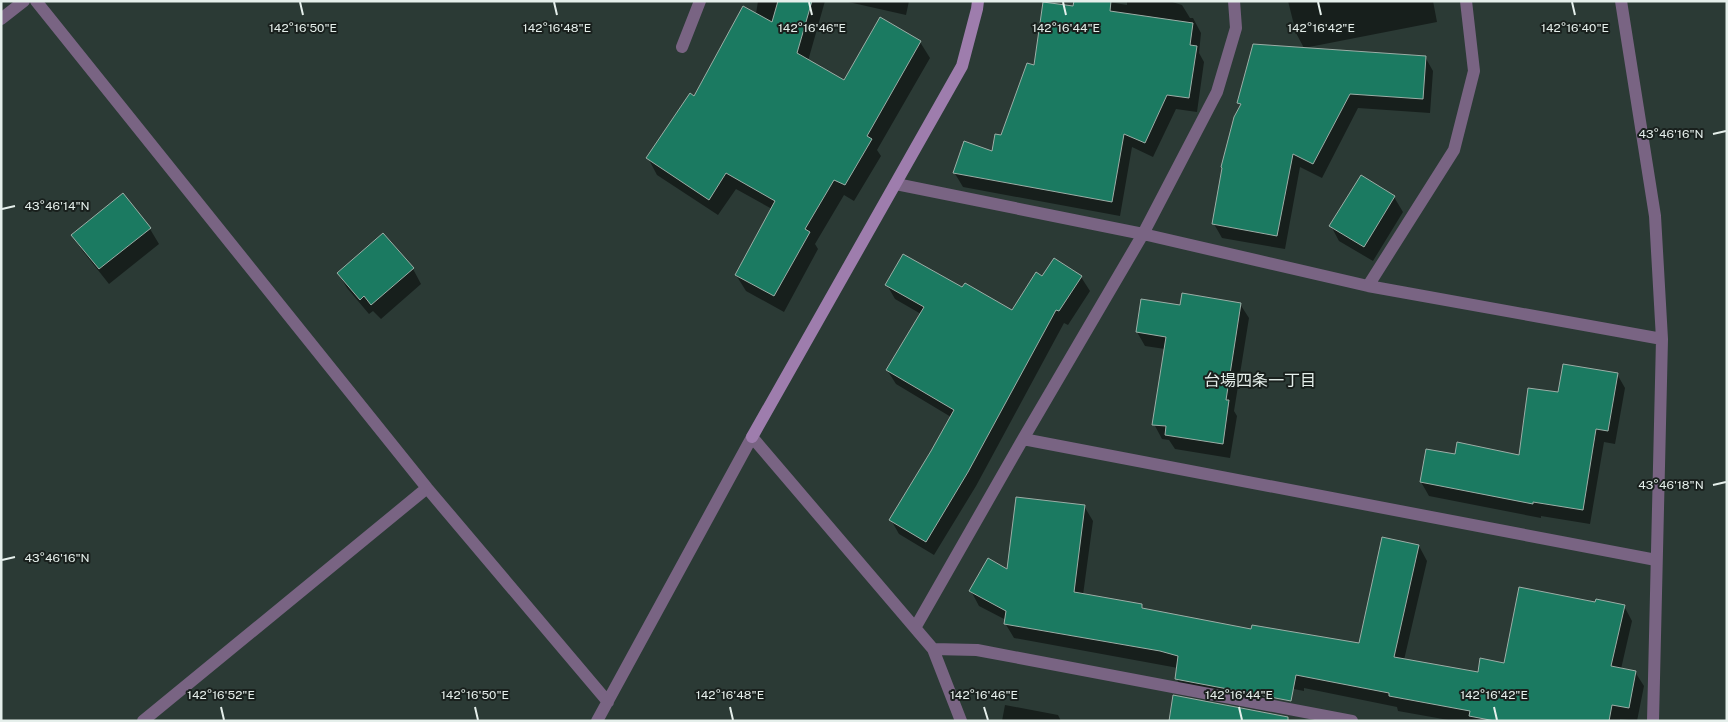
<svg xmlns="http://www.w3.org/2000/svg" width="1728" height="722" viewBox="0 0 1728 722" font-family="'Public Sans','Noto Sans JP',sans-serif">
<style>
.shadow{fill:#0007}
.building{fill:#1b7a61;stroke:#9caea7}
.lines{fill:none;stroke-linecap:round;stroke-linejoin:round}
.street{stroke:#796483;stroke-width:12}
.secondary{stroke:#9e7dad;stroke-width:12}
.ticks{fill:none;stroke:#e5efeb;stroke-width:2}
.labels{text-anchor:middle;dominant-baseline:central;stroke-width:4;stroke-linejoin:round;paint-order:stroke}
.neighbourhood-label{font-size:16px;fill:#e5efeb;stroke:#19201d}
.ticks-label{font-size:12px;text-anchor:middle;fill:#e5efeb;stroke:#19201d;stroke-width:4;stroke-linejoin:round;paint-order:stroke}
</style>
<rect width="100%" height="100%" fill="#2b3a35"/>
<!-- shadow -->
<path class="shadow" d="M758,1h67l-17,60 36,21 76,-40 10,16 -53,92 4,6 -27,45 -10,-6 -29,49 3,5 -34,63 -38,-21 -10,-16 36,-66 -36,-20 -18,26 -61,-40 -9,-17 108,-144z
M844,1h65l-3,14z
M1103,1l24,4v-4h42l13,4 8,13h3l8,15 -2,20 5,9 -7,50 -21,-3 -23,48 -21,-10 -12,69 -157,-29 -9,-15 39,-20 9,-16 33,-69 39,-59z
M1288,1h145l4,21 -133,26 -8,-15z
M1425,57l8,14 -3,42 -72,-5 -36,70 -22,-11 -15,82 -63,-11 -8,-14 27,-117 -2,-4z
M123,195l27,34 9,15 -50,40 -27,-34 -9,-15z
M1394,197l9,15 -30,49 -34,-20 -8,-15z
M413,269l8,15 -40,35 -8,-8 -4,3 -22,-26 -9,-15z
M1043,277h38l9,14 -22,34 -4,-2 -88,163 -42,69 -35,-21 -8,-14 60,-103 -55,-33 -9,-14 34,-56 -26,-15 -8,-14 76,3 49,24z
M1240,304l9,14 -15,93 3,5 -7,42 -55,-9 -6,-9 -7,-1 -8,-15 11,-75 -20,-3 -8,-14 44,-25z
M1617,374l8,14 -10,56 -11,-2 -14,82 -49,-8v2l-112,-22 -8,-14 35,-27 64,1 40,-62z
M1084,506l9,15 -10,74 58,10 3,4 108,22 108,13 59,-98 8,15 -23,99 75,14 26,-10 91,-60 28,2 8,15 -11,48 14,3 9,14 -7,35 -17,-2v2h-166l-56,-10 -1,-4 -93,-19v3l-35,-7 -6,24 -78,-14 -8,-15 1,-11 -164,-30 -9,-15 1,-3 -27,-14 -8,-15 37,-20z
M1005,705l53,10 3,6h-59z"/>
<!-- building -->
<path class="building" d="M778,1h34l-15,52 47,27 36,-63 41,24 -54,95 5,3 -27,46 -11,-5 -29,49 5,3 -36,64 -39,-21 40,-74 -49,-28 -17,27 -63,-42 44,-65 4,3 49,-90 29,16z
M1074,1h37l-1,10 83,12 -3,22 7,1 -8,52 -22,-3 -22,48 -21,-9 -12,68 -159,-29 11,-32 28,10 3,-17 6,1 26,-72 7,2 9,-63 30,4z
M1253,44l173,12 -3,43 -73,-5 -37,70 -20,-10 -16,82 -65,-12 10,-56 -1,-1 13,-50 7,-13 -4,-1z
M1361,175l34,21 -31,51 -35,-21z
M123,193l28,35 -52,41 -28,-34z
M383,233l31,35 -43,37 -7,-9 -4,4 -23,-27z
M903,254l59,33 3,-4 47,27 24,-38 6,4 12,-18 28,18 -23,35 -3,-1 -88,162 -42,70 -37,-22 42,-69 23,-41 -68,-40 38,-63 -39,-22z
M1182,293l59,10 -15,97h3l-6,44 -58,-9 1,-9 -14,-1 14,-88 -30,-5 5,-33 39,6z
M1563,364l55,9 -10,58 -12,-2 -13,81 -50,-8v2l-113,-22 6,-33 29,5 2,-12 62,13 9,-67 30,4z
M1016,497l69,8 -11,87 68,12v4l109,21 1,-4 107,18 23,-106 37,8 -25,112 84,15 2,-14 24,5 15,-76 76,15 1,-3 29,6 -14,61 25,5 -7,37 -17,-3 -3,16h-114l-26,-5 1,-5 -81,-15v-3l-93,-18 -5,26 -116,-22 3,-23 -18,-5 -156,-27 2,-13 -37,-20 19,-33 19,11z
M1173,695l115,22v4h-119z"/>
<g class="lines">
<!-- street -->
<path class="street" d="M36,1l391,487 181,214
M1621,1l34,215 7,123 -9,382
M1,19l23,-18
M682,47l18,-46
M896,184l247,50 225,52 294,53
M1368,286l86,-136 20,-79 -8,-70
M1023,439l633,121
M915,628l108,-189 120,-205 74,-142 19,-64 -2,-27
M933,649l44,1 375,71
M143,721l284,-233
M597,721l155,-284 181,212 28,72"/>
<!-- secondary -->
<path class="secondary" d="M752,437l210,-371 15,-57 1,-8"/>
</g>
<!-- ticks -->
<path class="ticks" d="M300,2l3,13M554,2l3,13M809,2l3,13M1063,2l3,13M1318,2l3,13M1572,2l3,13M1713,134l13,-3M2,209l13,-3M1713,485l13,-3M2,560l13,-3M221,707l3,13M475,707l3,13M730,707l3,13M984,707l4,13M1239,707l3,13M1494,707l3,13"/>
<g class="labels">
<!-- neighbourhood labels -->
<g class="neighbourhood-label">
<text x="1260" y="380">台場四条一丁目</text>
</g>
</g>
<g class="ticks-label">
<text x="303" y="32">142°16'50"E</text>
<text x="557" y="32">142°16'48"E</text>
<text x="812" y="32">142°16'46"E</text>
<text x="1066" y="32">142°16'44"E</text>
<text x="1321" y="32">142°16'42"E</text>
<text x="1575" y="32">142°16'40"E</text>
<text x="1671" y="138">43°46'16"N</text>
<text x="57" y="210">43°46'14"N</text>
<text x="1671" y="489">43°46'18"N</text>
<text x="57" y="562">43°46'16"N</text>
<text x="221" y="699">142°16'52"E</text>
<text x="475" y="699">142°16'50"E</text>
<text x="730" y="699">142°16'48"E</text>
<text x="984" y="699">142°16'46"E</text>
<text x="1239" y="699">142°16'44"E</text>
<text x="1494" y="699">142°16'42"E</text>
</g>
<!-- border -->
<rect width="1728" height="722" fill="none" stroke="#e5efeb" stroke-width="5"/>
</svg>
